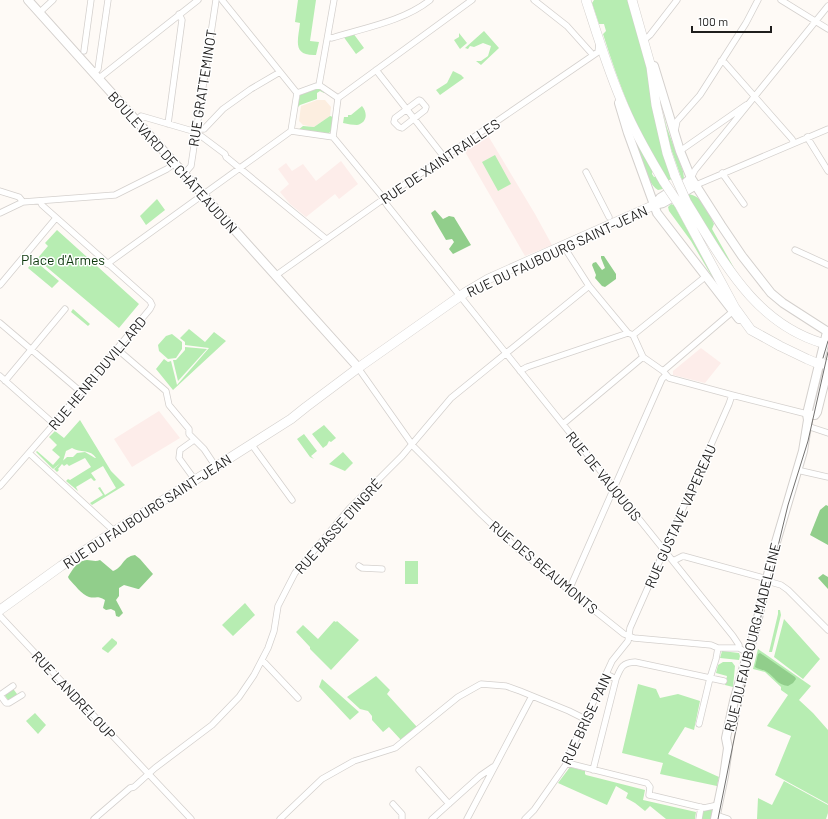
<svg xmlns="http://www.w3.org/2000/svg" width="828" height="819" viewBox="0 0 828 819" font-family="Barlow,sans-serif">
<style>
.commercial{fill:#fceee0}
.education{fill:#fdedea}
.green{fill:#b7edb2}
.forest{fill:#91ce8b}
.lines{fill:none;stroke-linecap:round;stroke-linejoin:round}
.street-casing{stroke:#d4d0cd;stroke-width:7}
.secondary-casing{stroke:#d4d0cd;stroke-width:10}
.primary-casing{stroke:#d4d0cd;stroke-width:10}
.street{stroke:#fff;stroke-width:5.5}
.secondary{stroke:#fff;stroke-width:8}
.primary{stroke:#fff;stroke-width:9}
.tram{stroke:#73716f;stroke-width:1}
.primary-bridge-casing{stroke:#d4d0cd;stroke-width:10;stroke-linecap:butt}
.primary-bridge{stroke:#fff;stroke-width:9}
.labels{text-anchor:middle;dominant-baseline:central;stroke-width:3;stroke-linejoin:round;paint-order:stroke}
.street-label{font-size:14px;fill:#1f1e1d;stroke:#fff}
.park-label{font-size:14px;fill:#0c370b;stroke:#fff}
</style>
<rect width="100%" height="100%" fill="#fefaf6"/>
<!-- commercial -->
<path class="commercial" d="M317,100h8l6,7 -1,9 -16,11 -11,-2 -4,-4 2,-15z"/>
<!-- education -->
<path class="education" d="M487,134l48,80 17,31 -27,11 -61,-106z
M341,161l17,23 -19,15 -4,-5 -29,23 -16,-13 -10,-12 9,-8 -11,-15 8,-6 6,8 11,-7 13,17z
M701,348l20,15 -16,20 -32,-8v-4z
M159,411l21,27 -48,29 -18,-28z"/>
<!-- green -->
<path class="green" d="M298,0h18l-6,41 9,1 -3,13c-24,1 -18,-14 -16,-32l-5,-1z
M594,0h34l19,61 25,118 -5,2c-29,-46 -48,-96 -64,-147l3,-3 -2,-7h-5l-7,-21z
M484,31l15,17 -18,17 -5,-4h5l7,-5 3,-10 -8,-3 -9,4 -4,-1 -2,3 -3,-1z
M353,33l11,15 -8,6 -13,-18z
M459,33l8,10 -7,6 -6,-9 5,-3z
M453,71l8,4 3,3 -24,17 -4,-5 11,-7z
M319,88l5,4v1l-4,-2 -3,2v6l-17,6 -3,3 3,-13z
M362,106c6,7 5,17 -5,19 -4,0 -9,-1 -14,-2l1,-6h4v-2h3z
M663,113l4,15 16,43 1,7 -2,2 -12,-34z
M330,116l3,1 -2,14 -3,3 -30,-4 5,-4 11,1z
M629,124l24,45 -1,5 2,3 3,-1 6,13 -5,1c-13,-7 -24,-51 -29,-66z
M495,155l16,29 -13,7 -16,-29z
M688,194c14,1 21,19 26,30l-2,5 26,46 -38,-57 -12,-22z
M157,199l8,11 -19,15 -6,-9z
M671,204l3,1 50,92 -33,-56 -22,-30 -1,-4z
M57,230l82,74 -20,24 -82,-69 11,-13 -3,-3z
M34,260l25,21 -7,7 -24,-20z
M73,309l17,15 -2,2 -17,-14z
M189,329l16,13 9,-10 12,9 -53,49 -17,-21 8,-10 4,3 3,-1 6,24 32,-37 -24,-3v-3l-5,-4z
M172,334l10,8v7l-6,9 -8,1 -9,-8 -1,-6 8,-9z
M185,347l22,2 -29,32 -5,-21h3l9,-10z
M80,420l31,51 14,14 -33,20 -2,-2 13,-8 -5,-7 2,-1 5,8 11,-7 -13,-22 -12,7 5,7 -2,1 -3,-3 -15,9 2,4 -12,-10 2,-2 2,1 21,-13 -6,-9 -16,8 -2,-2 -3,2 -2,-2 -4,5 1,1 -2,2 -3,-3 13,-12h6l4,-4 8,-1 10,6h1c-5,-9 -16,-5 -24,-10l-6,3 -3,10 -10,8 -17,-17 1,-1 16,14 7,-8 -8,-7 5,-5 -8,-8 6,-6 9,7z
M324,425l12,13 -5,4 -2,-1 -2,4 -4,3 -11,-14z
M304,434l13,17 -6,5 3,3 -4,-2 -13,-18z
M343,452l10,11 -8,8 -16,-7z
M405,561h13v23h-13z
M245,603l10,12 -22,21 -11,-11z
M778,610h2l1,5 -9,37h-3l9,-38z
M784,619l36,40 -17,20 -29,-22z
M334,621l2,1 1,-1 22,19 -28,30 -21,-21v-2l-14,-15 7,-7 15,14z
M112,638l5,4v2l-9,9 -6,-4v-1z
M758,649l53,37 -12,14 14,13 15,17v74l-53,-29 16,-39 -24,-10 21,-31 -7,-5v-3l-16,-15 -12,-3z
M722,651l17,2 1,3 -1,4 -19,-2z
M723,662h9l3,4 -2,21 -8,-2 2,-9 -11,-3 2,-8z
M376,676l14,14 -3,4 30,33 -16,13 -12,-13 -6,5 -11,-12v-4l-4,-5 -8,-2 -13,-12z
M322,679l37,33 -9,8 -31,-33z
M638,684l18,5 4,9 18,-4 22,7 -6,29 -9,-3 -17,27 51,23 -2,9 -57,-12 3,-11 -41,-10z
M11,690h3l3,4 -1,3 -7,4 -4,-5 1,-2z
M35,713l11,12 -8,9 -12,-13z
M570,767l15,4v3l1,1 59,15 -2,10 53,12 -1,7h-29l-16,-13 -5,5 -10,-8 -9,-5 2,-5 -12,-7 -9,19 -49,-22z
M784,781l44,24v8l-2,6h-69l1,-21 14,7z
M714,808l-2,11h-11l3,-9z"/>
<!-- forest -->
<path class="forest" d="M435,210l8,9 6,-3 5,1 17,28 -18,9 -4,-5 5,-7 -2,-3 -6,1 -10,-17 -5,-10z
M601,256h3l12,18v5l-11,8 -3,-1 -7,-8 1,-3 -4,-10 1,-2 3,-1 6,8 3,-2 -4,-10z
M826,505l2,1v39l-18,-10 10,-25z
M135,555l5,4 13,15 -14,15h-1l-14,-4 -5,3v8l-3,4 7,13 -4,4 -3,-1 -1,-5 -4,-2 -5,1 -3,-2 2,-8c-9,-5 -9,-1 -16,-3 -7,-2 -15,-13 -20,-18l-1,-2c4,-7 10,-17 19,-17 5,0 8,2 13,0l13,11c11,-4 9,-14 22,-16z
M823,574l5,3v12l-10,-11z
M760,653l35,24 1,2 -3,4 -5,3c-11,-1 -13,-9 -21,-14 -4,-3 -8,-2 -12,-5l3,-13z"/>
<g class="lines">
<!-- street casing -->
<g class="street-casing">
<path id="street" d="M222,0l75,93
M534,0l33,26 26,29
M781,0l47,29
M39,13l14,-13
M328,37l4,1c32,-10 72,-17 98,-38
M644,40l6,-5 27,-35
M84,51l7,-51
M721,61l4,2 67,76 2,4
M376,70l68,87
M93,73l5,-4 10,-69
M98,79l100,-79
M319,85l15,-85
M319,85l19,13
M297,93l22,-8
M338,98l134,-98
M419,100l2,1 5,6 -1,3 -23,18 -3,-1 -5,-5 1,-4z
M136,121l5,-5 55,16
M168,124l14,-104 -3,-6
M196,129h8l19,-20 28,-20 29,-17
M291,131l42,6
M291,131l6,-38
M675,131l2,-10 23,-26 46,-72 12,-23
M195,136h6l24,18 1,3 100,82
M333,137l48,58 6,10 346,431 6,9v3l5,3 3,5
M333,137l5,-39
M807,137l21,34
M680,151l66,-46
M586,172l23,45
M722,173l22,31
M184,174l7,-8 25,-166
M691,178l4,-8 133,-164
M696,185l132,-56
M0,191l19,6 4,5
M0,213l23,-11 92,-7 52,-26 7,-5
M564,245l2,5 23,36 39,47 5,2 10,22 20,14 6,7 63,17 75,19
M795,250l33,15
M107,264l184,-133
M275,276l117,-83 206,-141 1,-7
M0,285l56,-67
M0,323l81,69
M633,335l72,-58
M117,349l49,42 3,14 20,24v5l15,15 12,18
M520,371l7,-4 101,-34
M663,371l69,-59
M361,372l53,75 67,67 38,36 105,84 10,4 77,7 7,3h21
M0,376l54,48
M5,381l60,-72
M563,424l80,-67
M807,426l21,7
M194,440l-14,10 -1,8 16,22
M252,445l40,55
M29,453l85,78
M797,470l31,7
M0,486l54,-62 96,-115 2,-4 -2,-4 -108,-96 -2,-4
M673,561l10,-5 84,23
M359,566l3,2 20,1
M767,581l14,4 7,5 40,40
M569,590l93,-211 4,-4
M0,616l191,203
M262,660l36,38
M616,679c5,-12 6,-16 19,-17l75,16 6,-19 2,-11
M0,695l6,8h3l13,-8
M0,695l13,-9
M699,724l11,-46 14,3
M567,763l80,20 3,4 -1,8 5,1 50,12 14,-3
M419,770l30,34
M593,770l23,-91 -10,-5
M393,804l9,10v5
M716,815l12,4
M94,819l36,-31 4,-1 21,-19 57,-43 27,-28 15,-22 14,-27 6,-17 4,-25 17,-33 54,-64 53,-53 49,-58 138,-112
M280,819l42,-40 32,-18 41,-13 63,-51 23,-13 25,2 14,5 49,20 16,8
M432,819l48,-43 13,-9
M467,819l65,-123
M525,819l9,-9 33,-47v-4l45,-98 16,-20 2,-13 99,-224 3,-9
M699,819l2,-12"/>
</g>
<!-- secondary casing -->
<g class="secondary-casing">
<path id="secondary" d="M28,0l328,365
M654,66l26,85 11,27 30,47 21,31 29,37 12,10 45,29
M619,103l9,30 29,80 82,106
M683,185l8,-7
M686,191l10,-6
M654,205l6,-7 8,-5
M654,205l9,-2 7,-4
M807,414l8,1 2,-3 11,-44
M715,819l9,-43 4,-28 -2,-10 8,-37 13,-45 7,-21 20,-86 29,-98 5,-31 -1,-6 20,-82"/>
</g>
<!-- primary casing -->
<g class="primary-casing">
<path id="primary" d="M586,0c12,37 23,74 39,109 11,26 25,49 39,73
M632,0l19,67 5,38 11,48 8,23
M687,203c36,57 66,119 135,140
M680,206l55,102 16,22 29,16 27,13 12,5h9
M0,610l61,-44 49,-32 181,-115 15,-12 52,-39 108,-76 22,-13 166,-74"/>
</g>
<!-- street -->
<use href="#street" class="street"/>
<!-- secondary -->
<use href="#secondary" class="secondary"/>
<!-- primary -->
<use href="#primary" class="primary"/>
<!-- tram -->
<path class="tram" d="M823,358l5,-17
M718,819l30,-149 40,-165 20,-64 20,-89"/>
<!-- primary-bridge casing -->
<g class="primary-bridge-casing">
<path id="primary-bridge" d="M675,176l12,27
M664,182l16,24"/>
</g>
<!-- primary-bridge -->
<use href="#primary-bridge" class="primary-bridge"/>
</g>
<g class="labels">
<!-- street labels -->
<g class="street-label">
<text transform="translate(202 88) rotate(-81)">RUE GRATTEMINOT</text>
<text transform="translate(440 161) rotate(-34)">RUE DE XAINTRAILLES</text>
<text transform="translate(173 162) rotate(48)">BOULEVARD DE CHÂTEAUDUN</text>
<text transform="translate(557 251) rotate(-25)">RUE DU FAUBOURG SAINT-JEAN</text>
<text transform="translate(97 373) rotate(-50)">RUE HENRI DUVILLARD</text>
<text transform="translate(604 476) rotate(51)">RUE DE VAUQUOIS</text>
<text transform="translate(147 511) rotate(-33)">RUE DU FAUBOURG SAINT-JEAN</text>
<text transform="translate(680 516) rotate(-66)">RUE GUSTAVE VAPEREAU</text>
<text transform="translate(338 526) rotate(-48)">RUE BASSE D'INGRÉ</text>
<text transform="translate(544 567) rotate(40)">RUE DES BEAUMONTS</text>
<text transform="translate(752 637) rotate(-76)">RUE DU FAUBOURG MADELEINE</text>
<text transform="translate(74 695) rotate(47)">RUE LANDRELOUP</text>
<text transform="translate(586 719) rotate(-65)">RUE BRISE PAIN</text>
</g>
<!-- park labels -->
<g class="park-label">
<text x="63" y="259">Place d'Armes</text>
</g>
</g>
<!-- scale -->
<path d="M692 26v6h79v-6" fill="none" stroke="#1f1e1d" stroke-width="2"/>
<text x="698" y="26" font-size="12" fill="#1f1e1d" stroke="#ffffff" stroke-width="3" paint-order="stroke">100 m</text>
</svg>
